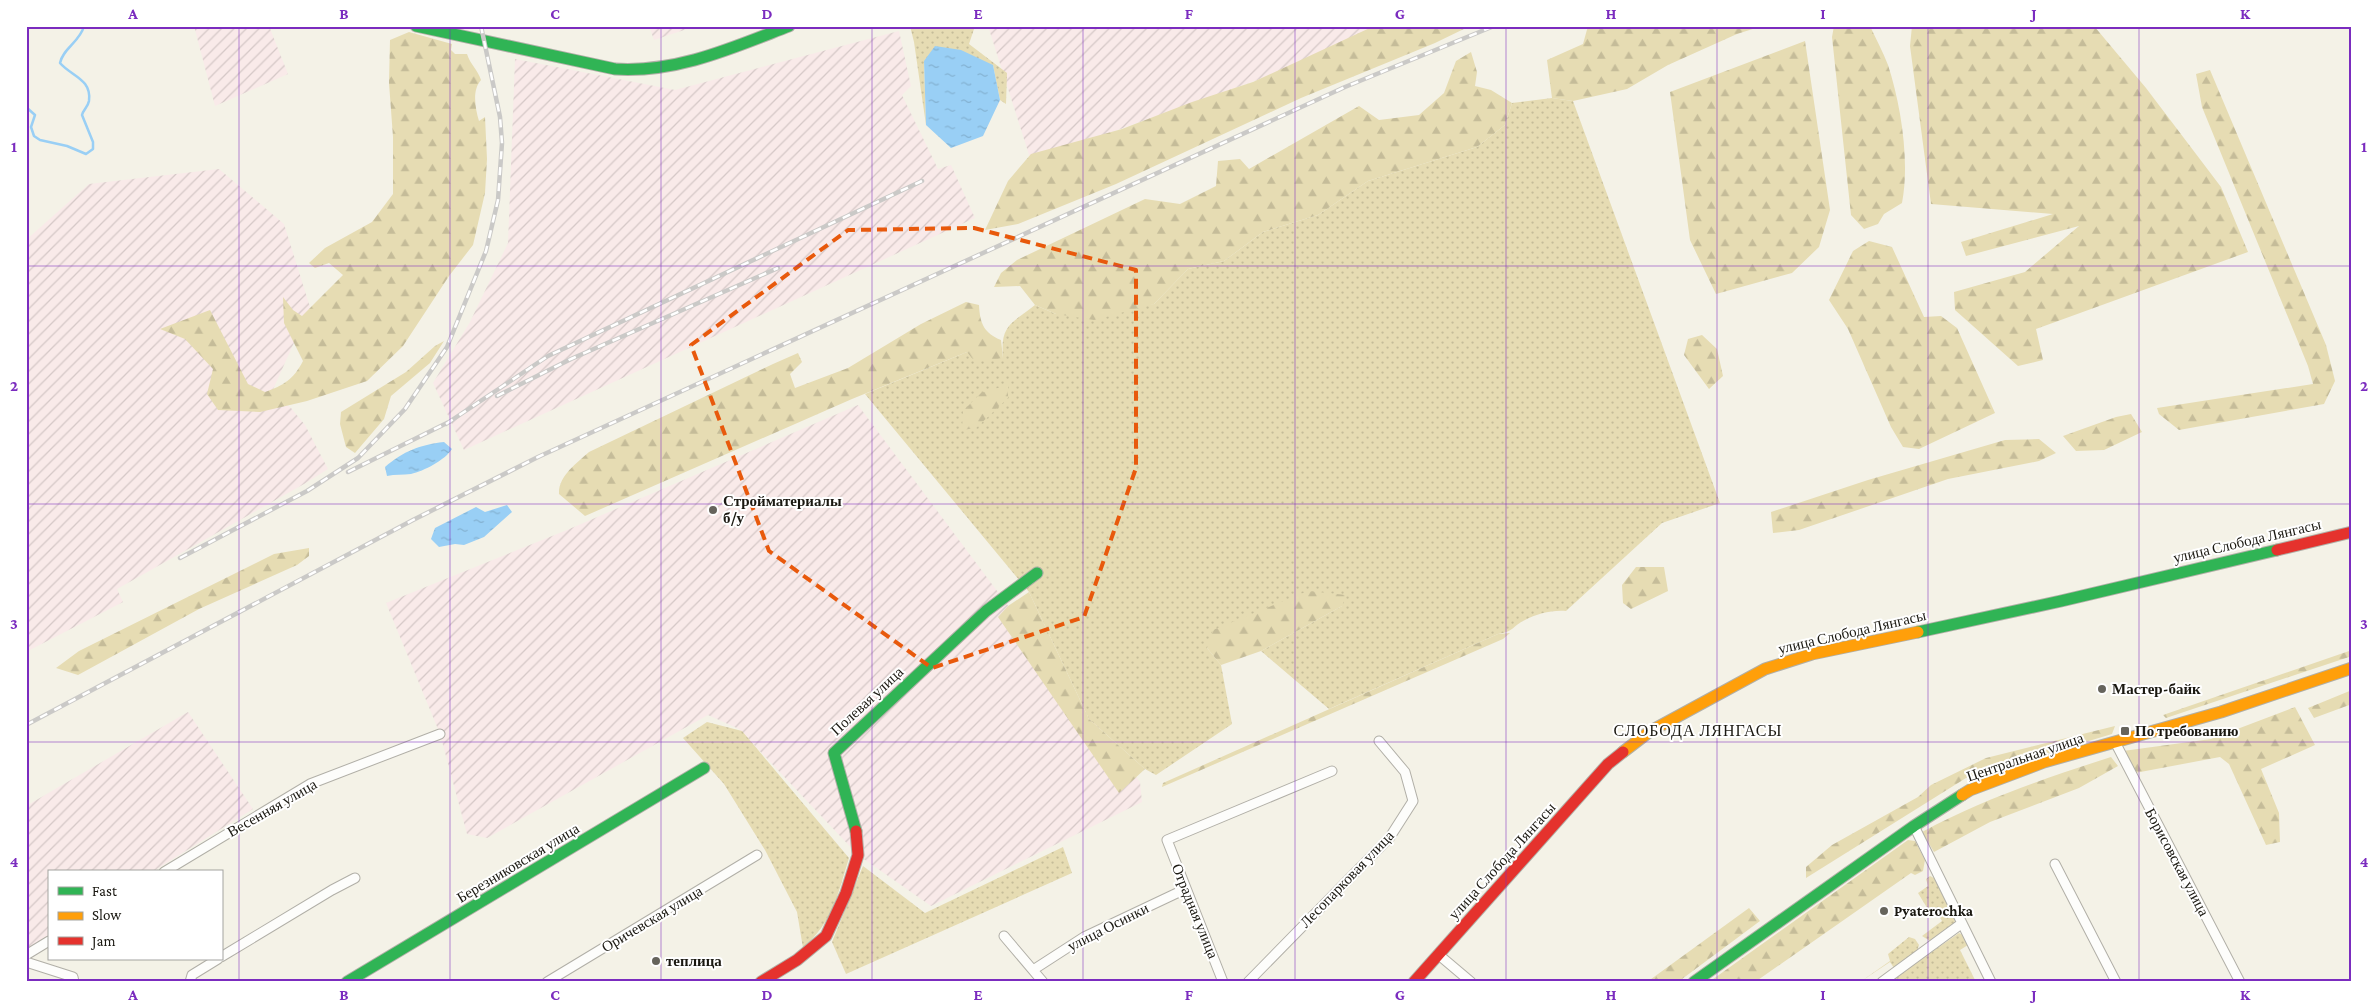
<svg xmlns="http://www.w3.org/2000/svg" width="2378" height="1008" viewBox="0 0 2378 1008" font-family="'Crimson Pro',serif">
<style>
.industrial{fill:url(#industrial-furrows)}
.green{fill:url(#green-dots)}
.forest{fill:url(#forest-firs)}
.water{fill:url(#water-ripples)}
.lines{fill:none;stroke-linecap:round;stroke-linejoin:round}
.stream{stroke:#99cff5;stroke-width:2.5}
.street-casing{stroke:#b1afa7;stroke-width:11}
.fast-casing{stroke:#b1afa7;stroke-width:13}
.slow-casing{stroke:#b1afa7;stroke-width:13}
.jam-casing{stroke:#b1afa7;stroke-width:13}
.street{stroke:#fdfdfb;stroke-width:9}
.fast{stroke:#30b455;stroke-width:11}
.slow{stroke:#ff9f0a;stroke-width:11}
.jam{stroke:#e5322d;stroke-width:11}
.rail-casing{stroke:#cac9c7;stroke-width:4.5}
.rail{stroke:#fff;stroke-width:2.5;stroke-dasharray:8;stroke-linecap:butt}
.marked{fill:none;stroke:#e8590c;stroke-width:4;stroke-dasharray:10 6;stroke-linejoin:round}
.grid{fill:none;stroke:#7b2cbf;stroke-width:1;stroke-opacity:0.55}
.poi-dot{fill:#66645c;stroke:#fff;stroke-width:2}
.labels{text-anchor:middle;dominant-baseline:central;stroke-width:4;stroke-linejoin:round;paint-order:stroke}
.poi-label{font-size:15px;font-weight:bold;fill:#1a1811;stroke:#fff;text-anchor:start}
.street-label{font-size:15px;fill:#1a1811;stroke:#fff}
.neighbourhood-label{font-size:16px;letter-spacing:1px;fill:#1a1811;stroke:#fff}
.neatline{fill:none;stroke:#7b2cbf;stroke-width:2}
.grid-label{font-size:16px;text-anchor:middle;font-weight:bold;fill:#7b2cbf}
</style>
<defs>
<pattern id="industrial-furrows" width="10" height="10" patternUnits="userSpaceOnUse" patternTransform="scale(1.25)"><rect width="10" height="10" fill="#f9eae9"/><path d="M-1 1l2-2M0 10L10 0M9 11l2-2" fill="none" stroke="#d5c8c7"/></pattern>
<pattern id="green-dots" width="8" height="8" patternUnits="userSpaceOnUse" patternTransform="scale(1.25)"><rect width="8" height="8" fill="#e6dcb3"/><path d="M2 2h.1M6 6h.1" fill="none" stroke="#c5bc99" stroke-width="1.8" stroke-linecap="round"/></pattern>
<pattern id="forest-firs" width="22" height="20" patternUnits="userSpaceOnUse" patternTransform="scale(1.25)"><rect width="22" height="20" fill="#e6dcb3"/><path d="M5 1l3.5 6h-7zM16 11l3.5 6h-7z" fill="#c5bc99"/></pattern>
<pattern id="water-ripples" width="26" height="14" patternUnits="userSpaceOnUse" patternTransform="scale(1.25)"><rect width="26" height="14" fill="#99cff5"/><path d="M2 4q2-2 4 0t4 0M15 11q2-2 4 0t4 0" fill="none" stroke="#83b1d1"/></pattern>
</defs>
<rect width="100%" height="100%" fill="#f4f2e7"/>
<!-- industrial -->
<path class="industrial" d="M194,26h75l19,48 -73,32z
M649,26h47l-42,14z
M988,26h420l-377,135z
M899,31l12,55 -9,9 36,74 13,-4 24,53 -511,232 -31,-67 37,-61 38,-79 7,-184 160,31z
M219,169l65,55 26,83 -39,87 20,14 14,17 23,44 -24,15 -187,105 6,13 -97,50v-412l63,-56z
M858,405l282,377 2,20 -211,104 -73,-51 -119,-126 -31,-14 -221,123 -20,-4 -27,-100 -54,-131 181,-73z
M188,712l65,97 -101,63h-103v63l-23,14v-143z"/>
<!-- green -->
<path class="green" d="M910,26h65l-6,18 38,29 -1,31 -6,-4 -7,-35 -69,-4 2,64 -12,-83z
M1552,98l21,3 147,402 -58,20 -96,88c-16,-1 -29,3 -43,10 -11,6 -10,11 -25,13l-169,75 -68,-58 81,-45 -135,42 14,17 11,59 -76,51 -11,-6 -56,-50 -60,-127 -164,-198 102,-42 36,6c-3,-33 8,-34 32,-53l21,9 98,-10 34,-35 36,-8 39,-29 55,-17 50,-34 109,-34 28,-22 7,-22z
M707,722l35,9 107,127c-12,38 -15,62 -46,90l-6,-36 -32,-62 -41,-66 -41,-46z
M1063,847l9,26 -226,101 -14,-32 31,-76 62,47z
M1930,876l4,2 21,43 -3,5 -22,15 -8,-5 20,-15 -8,-13 -5,3 -11,-18 10,-7 -2,-7z
M1959,933l4,2 5,10 -8,5 16,32h-87z
M1909,937l6,2 4,6 -2,6 -23,17 -4,-6 -30,20 30,-21 -2,-7z"/>
<!-- forest -->
<path class="forest" d="M1374,26l17,3 9,-3h70l-35,17 -134,55 -185,86 -98,40 -33,6 23,-49 23,-27 91,-25 70,-27 61,-20z
M1588,26h62l33,3 3,-3h76l-25,8 -69,31 -41,24 -54,12 -21,-3 -5,-38 36,-16z
M1834,26h36c6,13 13,26 18,39 13,40 22,97 14,138l-18,11 -6,10 -14,5 -13,-14 -19,-178z
M1912,26h182l52,62 75,99 27,65 -212,77 7,31 -25,6 -63,-56 -1,-18 71,-20 54,-46 -113,30 -5,-14 92,-28 -122,-10 -21,-158z
M409,32l43,12 -1,6 4,4h12c3,10 11,16 14,26 -9,10 -6,28 -2,41l6,-4 2,42 -2,34 -12,52 -24,31 -46,70 -36,35 -60,20 -47,11 -42,-2 -11,-16 6,-25 -28,-30 -25,-10 50,-19 38,74 17,8c19,-7 28,-12 38,-31l-19,-38 -1,-26 10,13 9,6 41,-41 -14,-12 -14,5 -6,-5 16,-15 47,-26 21,-28v-57l-4,-54 1,-43z
M1805,41l25,169 -11,37 -27,26 -76,21 -26,-54 -20,-148z
M1471,52l6,20 -2,14 16,4 21,13 -7,22 -28,22 -109,34 -50,34 -55,17 -39,29 -36,8 -34,35 -60,16 -38,-6 -21,-9 -15,-19 -26,1 7,-14 16,-13 128,-61 35,5 36,-18 2,-25 22,-2 9,10 110,-63 20,14 40,-5 25,-22 12,-32z
M2210,70l116,275 9,36 -11,23 -145,26 -20,-16 -2,-6 156,-24 -5,-18 -106,-259 -6,-33z
M1869,241l23,6 32,70 17,-1 16,12 38,85 -76,36 -16,-2 -12,-20 -43,-98 -19,-29 24,-49z
M966,302l13,3c1,19 5,28 22,35l2,18 -28,4 -8,-10 -115,47 -267,117 -26,-22c-1,-18 18,-31 30,-42l184,-88 25,-11 4,9 -12,12 5,14 53,-20 73,-44z
M1702,335l15,14 6,27 -14,13 -25,-34 4,-16z
M444,341l-14,22 -39,33 -7,23 -29,34 -9,-6 -6,-23 1,-12 65,-40 29,-26z
M1008,385v13l-32,30 -14,2 1,-19 18,-18z
M2131,414l11,18 -38,18 -28,1 -13,-15 53,-19z
M2039,439l17,14 -17,8 -91,18 -149,51 -26,3 -2,-21 97,-32 137,-40z
M309,548v8l-12,9 -98,44 -121,66 -22,-7 23,-17 195,-97z
M1636,567h28l4,24 -37,18 -8,-6 -1,-18z
M1308,591l38,4 -4,11 -81,45 -40,14 -14,-17 6,-18z
M1029,592l60,127 56,50 -26,24 -121,-176 10,-11z
M1510,633l-7,6 -341,148 1,-4 335,-149z
M2352,650v6l-186,62 -3,-3z
M2352,690v14l-38,14 -6,-10z
M2295,707l20,38 -54,24 18,44 1,29 -14,3 -37,-81 -9,-7 -85,16 -12,-22 88,-12z
M2115,726l-3,8 -146,44 -160,100v-11l26,-22 86,-48 13,-12 55,-27z
M2111,757l7,9 -39,22 -89,34 -56,30 -12,-20c61,-33 124,-54 189,-75z
M1908,840l7,1 10,19 -2,11 -8,4 -4,-2 -156,109h-46z
M1749,908l11,13 -82,61h-31z"/>
<!-- water -->
<path class="water" d="M935,46l26,4 32,15 7,35 -17,36 -32,12 -25,-23 -2,-64z
M444,442l8,7c-7,11 -28,22 -41,25 -8,1 -16,0 -24,2l-2,-9c19,-16 34,-22 59,-25z
M507,505l5,7 -28,25 -20,8 -9,-1 -16,3 -8,-8 4,-11 41,-21 9,5z"/>
<g class="lines">
<!-- stream -->
<path class="stream" d="M26,107l9,8 -4,12 3,9 6,4 27,6 19,8 7,-5v-7l-11,-27c1,-5 6,-8 7,-14 3,-22 -18,-25 -29,-38 3,-15 20,-21 24,-37"/>
<!-- street casing -->
<g class="street-casing">
<path id="street" d="M2115,742l125,240
M1914,826l77,156
M2055,864l61,118
M164,872l146,-88 130,-50
M1004,936l39,46
M26,955l23,-14
M1439,955l32,27
M221,957l111,-67 23,-12
M26,962l47,15 1,5
M1033,970l51,-33 93,-44 10,-2
M190,982l2,-7 26,-16
M547,982l210,-127
M1223,982l-56,-142 165,-69
M1248,982l142,-145 23,-36 -8,-29 -26,-31
M1882,982l79,-58"/>
</g>
<!-- fast casing -->
<g class="fast-casing">
<path id="fast" d="M416,26l199,43c62,4 117,-21 174,-43
M1918,632l143,-31 216,-51
M856,831l-22,-78 152,-142 51,-38
M347,982l357,-214
M1694,982l220,-156 48,-31"/>
</g>
<!-- slow casing -->
<g class="slow-casing">
<path id="slow" d="M1623,752l26,-20 116,-63 47,-15 106,-22
M1962,795l8,-5 74,-28 177,-50 131,-44"/>
</g>
<!-- jam casing -->
<g class="jam-casing">
<path id="jam" d="M2277,550l75,-18
M761,982l36,-22 29,-24 20,-43 12,-38 -2,-24
M1414,982l194,-218 15,-12"/>
</g>
<!-- street -->
<use href="#street" class="street"/>
<!-- fast -->
<use href="#fast" class="fast"/>
<!-- slow -->
<use href="#slow" class="slow"/>
<!-- jam -->
<use href="#jam" class="jam"/>
<!-- rail casing -->
<g class="rail-casing">
<path id="rail" d="M497,396l74,-37 207,-91
M446,424l102,-68 374,-175
M348,472l103,-51
M180,558l127,-67 51,-33 47,-49 42,-62 39,-96 12,-51 4,-57 -2,-26 -19,-91
M26,725l387,-205 125,-63 807,-370 149,-61"/>
</g>
<!-- rail -->
<use href="#rail" class="rail"/>
</g>
<!-- marked area -->
<path class="marked" d="M974,228l162,42v198l-52,149 -152,51 -163,-117 -78,-206 157,-115z"/>
<!-- grid -->
<path class="grid" d="M239,26v956M450,26v956M661,26v956M872,26v956M1083,26v956M1295,26v956M1506,26v956M1717,26v956M1928,26v956M2139,26v956M26,266h2326M26,504h2326M26,742h2326"/>
<!-- markers -->
<g class="poi-dot">
<circle cx="713" cy="510" r="5"/>
<circle cx="2102" cy="689" r="5"/>
<rect x="2120" y="726" width="10" height="10" rx="2.5"/>
<circle cx="1884" cy="911" r="5"/>
<circle cx="656" cy="961" r="5"/>
</g>
<g class="labels">
<!-- poi labels -->
<g class="poi-label">
<text x="723" y="501">Стройматериалы<tspan x="723" dy="17">б/у</tspan></text>
<text x="2112" y="689">Мастер-байк</text>
<text x="2135" y="731">По требованию</text>
<text x="1894" y="911">Pyaterochka</text>
<text x="666" y="961">теплица</text>
</g>
<!-- street labels -->
<g class="street-label">
<text transform="translate(2247 541) rotate(-13)">улица Слобода Лянгасы</text>
<text transform="translate(1852 632) rotate(-13)">улица Слобода Лянгасы</text>
<text transform="translate(867 701) rotate(-43)">Полевая улица</text>
<text transform="translate(2025 757) rotate(-19)">Центральная улица</text>
<text transform="translate(272 808) rotate(-30)">Весенняя улица</text>
<text transform="translate(1502 861) rotate(-48)">улица Слобода Лянгасы</text>
<text transform="translate(2177 862) rotate(62)">Борисовская улица</text>
<text transform="translate(518 863) rotate(-31)">Березниковская улица</text>
<text transform="translate(1347 879) rotate(-46)">Лесопарковая улица</text>
<text transform="translate(1195 911) rotate(68)">Отрадная улица</text>
<text transform="translate(652 919) rotate(-31)">Оричевская улица</text>
<text transform="translate(1108 927) rotate(-27)">улица Осинки</text>
</g>
<!-- neighbourhood labels -->
<g class="neighbourhood-label">
<text x="1698" y="730">СЛОБОДА ЛЯНГАСЫ</text>
</g>
</g>
<!-- border -->
<rect width="2378" height="1008" fill="none" stroke="#ffffff" stroke-width="55"/>
<!-- legend -->
<rect x="48" y="870" width="175" height="90" fill="#ffffff" stroke="#a3a3a0"/>
<rect x="58" y="887" width="25" height="8" fill="#30b455" stroke="#a3a3a0"/>
<text x="92" y="896" font-size="15" fill="#1a1811">Fast</text>
<rect x="58" y="912" width="25" height="8" fill="#ff9f0a" stroke="#a3a3a0"/>
<text x="92" y="920" font-size="15" fill="#1a1811">Slow</text>
<rect x="58" y="937" width="25" height="8" fill="#e5322d" stroke="#a3a3a0"/>
<text x="92" y="946" font-size="15" fill="#1a1811">Jam</text>
<rect x="28" y="28" width="2322" height="952" class="neatline"/>
<g class="grid-label">
<text x="133" y="19">A</text>
<text x="344" y="19">B</text>
<text x="555" y="19">C</text>
<text x="767" y="19">D</text>
<text x="978" y="19">E</text>
<text x="1189" y="19">F</text>
<text x="1400" y="19">G</text>
<text x="1611" y="19">H</text>
<text x="1823" y="19">I</text>
<text x="2034" y="19">J</text>
<text x="2245" y="19">K</text>
<text x="14" y="152">1</text>
<text x="2364" y="152">1</text>
<text x="14" y="391">2</text>
<text x="2364" y="391">2</text>
<text x="14" y="629">3</text>
<text x="2364" y="629">3</text>
<text x="14" y="867">4</text>
<text x="2364" y="867">4</text>
<text x="133" y="1000">A</text>
<text x="344" y="1000">B</text>
<text x="555" y="1000">C</text>
<text x="767" y="1000">D</text>
<text x="978" y="1000">E</text>
<text x="1189" y="1000">F</text>
<text x="1400" y="1000">G</text>
<text x="1611" y="1000">H</text>
<text x="1823" y="1000">I</text>
<text x="2034" y="1000">J</text>
<text x="2245" y="1000">K</text>
</g>
</svg>
